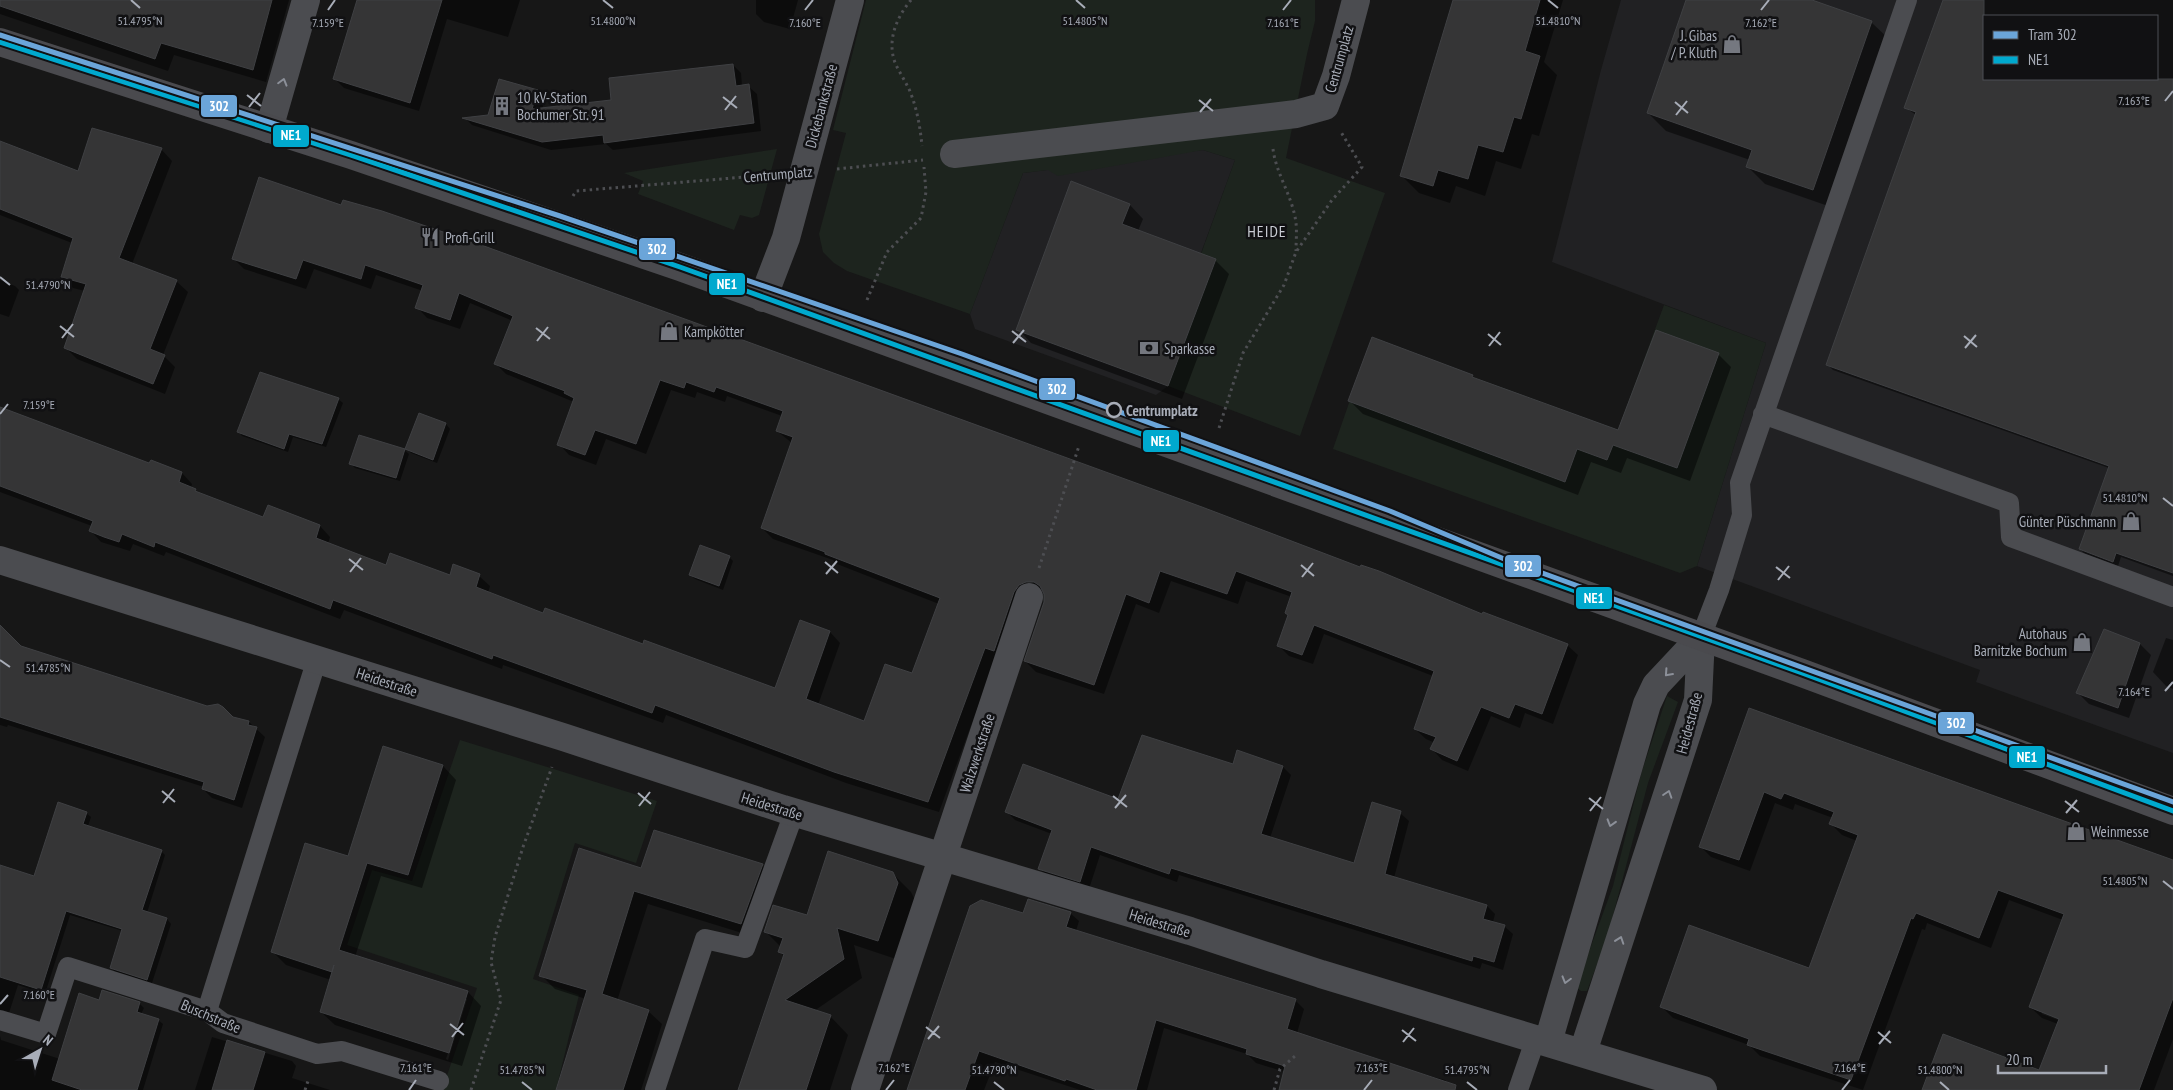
<svg xmlns="http://www.w3.org/2000/svg" width="2173" height="1090" viewBox="0 0 2173 1090" font-family="'PT Sans Narrow',sans-serif">
<style>
.built{fill:#212123;fill-rule:evenodd}
.green{fill:#1d241e}
.shadow{fill:#0007;fill-rule:evenodd}
.building{fill:#353536;stroke:#3f4043}
.lines{fill:none;stroke-linecap:round;stroke-linejoin:round}
.path{stroke:#4d4e52;stroke-width:3;stroke-dasharray:2.5 4;stroke-linecap:butt}
.lane{stroke:#4b4c50;stroke-width:20}
.street{stroke:#4b4c50;stroke-width:28}
.secondary{stroke:#4a4a4e;stroke-width:28}
.bus-1-casing{stroke:#111113;stroke-width:9}
.bus-1{stroke:#00a9ce;stroke-width:5}
.tram-1-casing{stroke:#111113;stroke-width:9}
.tram-1{stroke:#6ba5d9;stroke-width:5}
.oneway{stroke:#8c9099}
.ticks{fill:none;stroke:#a8adb8;stroke-width:2}
.stop-dot{fill:#111113;stroke:#a8adb8;stroke-width:2.5}
.labels{text-anchor:middle;dominant-baseline:central;stroke-width:5;stroke-linejoin:round;paint-order:stroke}
.poi-label{font-size:15px;fill:#a8adb8;stroke:#111113;text-anchor:start}
.street-label{font-size:15px;fill:#a8adb8;stroke:#111113}
.stop-label{font-size:15px;font-weight:bold;fill:#a8adb8;stroke:#111113;text-anchor:start}
.neighbourhood-label{font-size:16px;letter-spacing:1px;fill:#c9ccd4;stroke:#111113}
.ticks-label{font-size:12px;text-anchor:middle;fill:#a8adb8;stroke:#111113;stroke-width:5;stroke-linejoin:round;paint-order:stroke}
.line-badge{stroke:#111113;stroke-width:2}
.badge-label{font-size:14px;text-anchor:middle;font-weight:bold;fill:#fff}
</style>
<rect width="100%" height="100%" fill="#171717"/>
<!-- built -->
<path class="built" d="M1621,0h552v753l-197,-71 4,-12 -283,-104 69,-223 -214,-81 49,-192zM1984,16h173v63h-173z
M1203,150l32,10 -34,93 15,6 -48,127 -12,9 -181,-66 -5,-15 53,-141z"/>
<!-- green -->
<path class="green" d="M866,0h449v21l-8,33 -21,104 99,35 -85,243 -132,-50 48,-127 -15,-5 34,-94 -32,-10 -145,26 -10,-6 -25,3 -53,141 -123,-43 -13,-8 -11,-11 -4,-18 27,-101 -13,-3z
M777,149l-18,66 -7,3 -12,-3 -6,15 -96,-36 5,-13 -19,-8z
M1664,305l102,38 -69,223 -17,7 -347,-124 39,-112 101,38v2l145,53z
M1667,696l11,6 -30,81 -41,155 -20,53h-6l-5,-4 37,-101 28,-112z
M460,740l197,61 -21,62 -61,-20 -42,136 46,16 -23,95h-114l35,-102 -130,-43 25,-75 40,11z"/>
<!-- shadow -->
<path class="shadow" d="M0,0h289l-23,82 -92,-27 -6,16 -168,-57z
M359,0h161l-12,37 -61,-18 -28,92 -75,-23 -9,-9z
M756,0h42l-8,29 -26,-7 -8,-8z
M1454,0h109l-19,62 13,13 -18,61 -7,-2 -11,35 -25,-8 -11,35 -29,-10 -6,17 -31,-10 -18,-18z
M1688,0h120l63,22 18,17 -58,168 -66,-23 -17,-17 2,-7 -84,-29 -18,-18z
M1944,0h229v576l-52,-19 -3,9 -33,-12 -5,-5 29,-81 -276,-98 -5,-5 88,-250 -10,-7zM1984,16h173v63h-173z
M733,65l8,8 1,13h6l9,8 4,37 -148,19 -7,-6 -55,6 -79,-25 -7,-7 24,-2 48,-25 8,9 -3,9 71,-8z
M0,141l78,32 83,-24 11,12 -40,103 44,17 12,11 -25,63 12,12 -10,27 -88,-35 -11,-11 19,-57 -12,-3 -11,-11 10,-34 -72,-28z
M260,179l1307,466 11,10 -25,69 -28,-11 -5,15 -29,-12 -23,55 -26,-11 -10,-11 3,-6 -9,-4 -11,-10 18,-53 -109,-42 -11,30 -24,-8 -11,-11 11,-29 3,-19 -46,-16 -8,23 -67,-23 -12,32 -23,-9 -32,90 -68,-22 -11,-11 20,-59v-10h-9l-40,66 -57,154 -93,-29 -180,-68 -3,8 -160,-58 -1,4 -158,-59 -4,9 -174,-67 -2,4 -31,-12 -3,7 -29,-9 -10,-11 1,-5 -92,-34v-83l150,56 1,-3 31,11 10,11 -1,4 10,7 63,24 4,-12 52,19 10,11 -2,7 58,22 64,10h29l11,10 -2,7 56,21 232,75 25,-67 29,10 10,11 -22,62 46,17 49,-48 26,-70 -102,-40 -4,-4 -60,-21 -11,-11 30,-85 -15,-12 5,-15 -55,-20 -2,6 -28,-10 -2,6 -24,-8 -25,64 -40,-15 -10,26 -27,-10 -10,-11 15,-42 -68,-28 -10,-10 17,-43 -43,-18 -10,26 -33,-11 -10,-11 6,-16 -47,-16 -5,14 -57,-20 -8,20 -62,-20 -10,-10z
M1072,183l58,22 13,14 -5,12 77,29 14,14 -47,125 -151,-56 -13,-14z
M0,280l15,6 4,4 -10,27 -9,-3z
M1372,339l247,93 99,-78 13,13 -41,114 -63,-23 -6,15 -30,-11 -13,33 -215,-81 -13,-13z
M338,399l5,4 -17,44 -33,-10 -5,15 -46,-16 -4,-5z
M420,415l26,9 4,5 -13,34 -26,-10 -4,-4z
M404,450l5,4 -9,27 -45,-13 -5,-5z
M729,557l4,4 -10,29 -28,-11 -5,-4z
M2104,630l36,14 11,11 -22,63 -40,-14 -11,-11z
M2166,638l7,2v49l-7,-3 -13,-14z
M0,641l249,81 16,15 -23,71 -30,-10 -9,-9 1,-2 -196,-62 -1,2 -7,-2z
M1750,710l423,152v177l-19,51h-231l116,-18 19,-48 -16,-6 -12,-11 33,-87 -54,-20 -18,48 -64,-25 -2,7 -3,-1 -59,161 -103,-34 -11,-11 -76,-27 -11,-11 148,-37 47,-129 -15,-6 -11,-11 2,-6 -38,-14 -2,6 -18,-7 -25,68 -39,-14 -11,-11zM2042,1011l23,9 -1,2 -22,-8z
M384,748l59,18 13,14 -34,108 -41,-12 -26,81 113,35 13,14 -19,60 -127,-41 -14,-13 10,-32 -45,-15 -14,-14 76,-93zM465,999h2l-19,61 -2,-1z
M1234,766l49,1 8,8 -21,63 85,26 45,-51 9,8 -15,57 93,28 8,8 -2,8 11,4 9,8 -10,36 -21,-7 -2,6 -301,-94 -2,7 -77,-27 -11,34 -41,-12 -8,-8 12,-35 -37,-14 -8,-8 112,-11z
M86,813l5,4 -3,9 73,25 4,4 -18,58 20,6 4,5 -19,59 -37,-11 -4,-5 12,-36 -53,-16 -25,79 -27,-9 -9,28h-9v-146l35,11z
M762,865l14,14 -21,58 -107,-33 -31,97 31,10 14,13 -21,66h-84l29,-91 -31,-10 -14,-14 101,-105z
M892,873l19,19 5,10 -20,57 -42,-14 8,33 -48,33 16,5 18,19 -18,55h-91l45,-134 -5,-5 2,-4 -16,-16 42,-14z
M1070,913l9,8 -3,10 219,69 9,9 -7,24 107,36 41,11 8,10h-173l5,-18 -29,-9 -9,-9 -83,-26 -17,62h-67l-85,-28 -11,28h-76l116,-175z
M100,1001l39,2 5,5 -3,6 17,6 5,4 -20,66h-143v-54l1,4 59,19z
M212,1037l80,24 4,5 -4,12 38,12h-135z"/>
<!-- building -->
<path class="building" d="M0,0h272l-19,70 -92,-27 -6,16 -155,-53z
M357,0h85l-32,103 -77,-24z
M1453,0h87l-15,51 15,5 -19,63 -7,-2 -11,35 -25,-7 -10,34 -30,-9 -5,16 -33,-10z
M1686,0h126l60,21 -59,169 -67,-23 6,-17 -105,-37z
M1943,0h41v79h189v494l-57,-20 -3,9 -34,-13 30,-83 -283,-101 90,-253 -12,-4z
M733,64l3,22 13,-2 5,39 -150,20 -1,-8 -61,7 -80,-24 26,-3 11,-36 39,11 -6,19 79,-9 -2,-22z
M92,128l70,20 -43,110 58,22 -27,69 15,6 -12,29 -89,-36 22,-64 -25,-7 12,-39 -73,-29v-68l78,30z
M259,177l82,28 2,-5 39,11 102,35 718,261 158,60 1,-2 18,6 103,43 1,-2 85,32 -26,70 -27,-10 -6,14 -28,-11 -24,54 -27,-12 6,-12 -22,-8 20,-58 -120,-46 -12,30 -25,-9 11,-31 -3,-2 7,-21 -56,-21 -9,23 -67,-23 -11,32 -23,-9 -32,91 -70,-24 20,-59v-8l-4,-8 -6,-4h-8l-7,3 -5,7 -20,59 -9,-3 -57,154 -94,-30 -179,-67 -3,8 -159,-58 -1,4 -159,-59 -3,9 -175,-67 -1,5 -32,-13 -3,8 -15,-5 -15,-6 4,-10 -93,-35v-79l149,56 2,-3 31,12 -3,10 17,7 -1,2 68,26 5,-12 52,20 -4,13 70,27 4,-12 60,22 3,-11 27,10 -4,13 67,26 2,-5 98,36 1,-4 131,48 25,-68 30,11 -24,68 58,22 21,-57 27,9 28,-75 -115,-44v-2l-64,-24 32,-91 -17,-6 7,-20 -67,-24 -2,5 -28,-10 -2,6 -24,-8 -24,64 -41,-14 -10,25 -28,-10 17,-47 -10,-5 1,-2 -71,-27 19,-48 -54,-23 -9,27 -35,-12 8,-23 -58,-20 -4,14 -58,-19 -7,19 -64,-20z
M1071,181l59,23 -8,20 94,35 -48,127 -152,-56z
M1656,330l63,23 -42,115 -64,-23 -6,15 -30,-11 -12,33 -217,-81 24,-64 101,38 -1,2 146,53z
M260,372l79,26 -17,46 -33,-10 -5,15 -47,-17z
M419,413l27,10 -13,37 -28,-11z
M359,435l46,14 -9,29 -47,-14z
M700,545l30,11 -11,30 -30,-11z
M0,625l21,21 186,60 11,-2 5,3 10,10 16,4 -1,4 9,2 -23,73 -32,-11 2,-7 -204,-65z
M2104,629l36,14 -22,65 -42,-15z
M1749,708l424,152v138l-34,92h-217l21,-56 96,36 20,-51 -30,-12 35,-93 -66,-24 -19,48 -63,-25 -3,6 -2,-1 -60,162 -104,-35 2,-6 -89,-32 29,-82 120,43 49,-133 -29,-11 5,-12 -50,-19 -3,6 -17,-7 -25,68 -40,-13z
M1142,735l91,29 4,-14 46,16 -22,68 93,29 18,-61 29,9 -16,63 102,31 -4,14 22,6 -11,37 -21,-6 -1,5 -301,-93 -2,6 -78,-27 -11,35 -42,-13 14,-39 -47,-18 18,-48 95,35z
M383,746l60,19 -35,110 -41,-12 -28,87 129,41 -19,62 -129,-41 14,-47 -2,7 -61,-20 34,-109 43,13z
M58,802l29,10 -4,12 79,26 -20,60 25,8 -20,62 -37,-12 12,-39 -56,-18 -25,79 -41,-13v-112l34,11z
M654,830l109,34 -22,60 -107,-33 -32,103 47,16 -26,80h-67l31,-100 -48,-14 40,-128 62,20z
M828,851l65,21 5,11 -20,58 -41,-13 7,31 -59,41 46,15 -25,75h-68l46,-136 -6,-2 5,-14 -19,-6 9,-27 34,10z
M1028,899l43,13 -5,15 230,72 -9,30 169,56 -1,5h-176l6,-24 -39,-12 1,-5 -91,-29 -20,70h-39l-31,-11 -1,2 -86,-30 -14,39h-58l63,-184 11,-6 42,13z
M102,990l38,12 -3,10 22,7 -22,71h-55l-30,-10 27,-87 20,7z
M227,1040l38,12 -12,38h-41z"/>
<g class="lines">
<!-- path -->
<path class="path" d="M911,0c-15,18 -25,42 -15,65 4,8 9,16 13,24 8,19 11,37 13,57
M1273,149c3,25 20,48 23,74 1,9 0,19 0,28
M837,169l86,-9
M573,196l3,-5 193,-16
M867,300l20,-48 34,-34 5,-26 -2,-25
M1219,428l24,-75 41,-68 12,-33 36,-52 30,-33 -21,-35
M1039,568l40,-122
M305,1090l3,-9
M471,1090l30,-90 -10,-38 4,-25 28,-90 29,-80
M1274,1090l6,-21 15,-13"/>
<!-- lane -->
<path class="lane" d="M1763,414l246,89 2,34 162,60
M1701,637l18,-47 23,-75 -2,-32 167,-483
M207,1011l110,-352
M0,1020l46,14 22,-67 139,44 16,12 94,31 25,-3 97,30
M655,1090l50,-151 40,9 49,-135
M1518,1090l18,-52"/>
<!-- street -->
<path class="street" d="M269,129l37,-129
M954,154l342,-40 29,-8 11,-30 20,-76
M763,298l23,-60 64,-238
M0,560l563,177 220,72 407,122 131,43 382,116
M1548,1042l99,-338 9,-19 45,-48
M1583,1052l115,-352 3,-63
M865,1090l164,-493"/>
<!-- secondary -->
<path class="secondary" d="M0,42l351,113 329,112 1122,406 371,138"/>
<!-- bus-1 casing -->
<g class="bus-1-casing">
<path id="bus-1" d="M0,42l351,113 329,112 1122,406 371,138"/>
</g>
<!-- bus-1 -->
<use href="#bus-1" class="bus-1"/>
<!-- tram-1 casing -->
<g class="tram-1-casing">
<path id="tram-1" d="M0,35l560,181 402,138 428,157 119,50 664,241"/>
</g>
<!-- tram-1 -->
<use href="#tram-1" class="tram-1"/>
</g>
<!-- one-way arrows -->
<defs><path id="oneway-chevron" d="M-2-3.5L2.5 0L-2 3.5" fill="none" stroke-width="1.6" stroke-linecap="round" stroke-linejoin="round" transform="scale(1.25)"/></defs>
<g class="oneway">
<use href="#oneway-chevron" transform="translate(283 82) rotate(-74)"/>
<use href="#oneway-chevron" transform="translate(1668 673) rotate(132)"/>
<use href="#oneway-chevron" transform="translate(1668 794) rotate(-72)"/>
<use href="#oneway-chevron" transform="translate(1611 823) rotate(107)"/>
<use href="#oneway-chevron" transform="translate(1620 940) rotate(-71)"/>
<use href="#oneway-chevron" transform="translate(1566 980) rotate(106)"/>
</g>
<!-- ticks -->
<path class="ticks" d="M131,0l9,8M603,0l10,8M1076,0l9,8M1548,0l10,8M328,10l7,-10M805,10l8,-10M1283,10l8,-10M1761,10l8,-10M247,95l14,11M723,97l14,11M1199,100l14,11M2165,101l8,-10M1675,102l13,11M249,107l11,-14M725,110l11,-14M1200,112l11,-13M1676,115l11,-14M0,277l10,8M60,326l14,11M536,328l14,11M1012,331l14,11M1488,334l13,11M1964,336l13,11M62,338l11,-14M537,341l11,-14M1013,343l11,-13M1489,346l11,-14M1965,348l11,-13M0,414l8,-10M2163,498l10,8M349,559l14,11M825,562l13,11M1301,565l13,11M1776,567l14,11M350,572l11,-14M826,574l11,-13M1302,577l11,-14M1778,580l11,-14M0,660l10,7M2165,691l8,-9M162,791l13,11M638,793l13,11M1113,796l14,11M1589,798l14,11M2065,801l14,11M163,803l11,-14M639,806l11,-14M1115,808l11,-13M1590,811l11,-14M2066,813l11,-13M2163,881l10,8M0,1004l8,-9M450,1024l14,11M926,1027l14,11M1402,1030l14,11M1878,1032l13,11M452,1037l11,-14M928,1039l11,-13M1403,1042l11,-14M1879,1044l11,-13M522,1082l10,8M994,1082l10,8M1467,1082l10,8M1940,1082l9,8M409,1090l7,-10M886,1090l8,-10M1364,1090l8,-10M1842,1090l8,-10"/>
<!-- icons -->
<defs>
<g id="shop-bare" transform="scale(1.5)"><path d="M-5-2.5h2.3a2.7 3.5 0 0 1 5.4 0H5L5.5 6h-11ZM-1.5-2.5h3a1.5 2.3 0 0 0-3 0Z" fill="#757880" stroke="#111113" stroke-width="2.5" paint-order="stroke"/></g>
<g id="building-bare" transform="scale(1.5)"><path d="M-4-6H4V6H1V3H-1V6H-4ZM-2.5-4.3h1.7v1.8h-1.7ZM.8-4.3h1.7v1.8H.8ZM-2.5-1h1.7V.8h-1.7ZM.8-1h1.7V.8H.8Z" fill="#757880" stroke="#111113" stroke-width="2.5" paint-order="stroke"/></g>
<g id="restaurant-bare" transform="scale(1.5)"><path d="M-5-6h1v4h1v-4h1v4h1v-4h1v5L-1.5 .5V6h-2V.5L-5-1ZM5-6V6H3V1.5H1.5Q1.5-4 5-6Z" fill="#757880" stroke="#111113" stroke-width="2.5" paint-order="stroke"/></g>
<g id="bank-bare" transform="scale(1.5)"><path d="M-6-4H6V4H-6ZM0-2.3a2.3 2.3 0 1 0 0 4.6a2.3 2.3 0 1 0 0-4.6Z" fill="#757880" stroke="#111113" stroke-width="2.5" paint-order="stroke"/></g>
</defs>
<g fill-rule="evenodd">
<use href="#shop-bare" x="1732" y="44"/>
<use href="#building-bare" x="502" y="106"/>
<use href="#restaurant-bare" x="430" y="237"/>
<use href="#shop-bare" x="669" y="331"/>
<use href="#bank-bare" x="1149" y="348"/>
<use href="#shop-bare" x="2131" y="521"/>
<use href="#shop-bare" x="2082" y="642"/>
<use href="#shop-bare" x="2076" y="831"/>
</g>
<!-- markers -->
<circle class="stop-dot" cx="1114" cy="410" r="7"/>
<g class="labels">
<!-- poi labels -->
<g class="poi-label">
<text x="1717" y="35" text-anchor="end">J. Gibas<tspan x="1717" dy="17">/ P. Kluth</tspan></text>
<text x="517" y="97">10 kV-Station<tspan x="517" dy="17">Bochumer Str. 91</tspan></text>
<text x="445" y="237">Profi-Grill</text>
<text x="684" y="331">Kampkötter</text>
<text x="1164" y="348">Sparkasse</text>
<text x="2116" y="521" text-anchor="end">Günter Püschmann</text>
<text x="2067" y="633" text-anchor="end">Autohaus<tspan x="2067" dy="17">Barnitzke Bochum</tspan></text>
<text x="2091" y="831">Weinmesse</text>
</g>
<!-- street labels -->
<g class="street-label">
<text transform="translate(1339 59) rotate(-74)">Centrumplatz</text>
<text transform="translate(821 106) rotate(-75)">Dickebankstraße</text>
<text transform="translate(778 174) rotate(-5)">Centrumplatz</text>
<text transform="translate(387 682) rotate(18)">Heidestraße</text>
<text transform="translate(1689 723) rotate(-75)">Heidestraße</text>
<text transform="translate(977 753) rotate(-72)">Walzwerkstraße</text>
<text transform="translate(772 806) rotate(17)">Heidestraße</text>
<text transform="translate(1160 923) rotate(17)">Heidestraße</text>
<text transform="translate(211 1016) rotate(23)">Buschstraße</text>
</g>
<!-- stop labels -->
<g class="stop-label">
<text x="1126" y="410">Centrumplatz</text>
</g>
<!-- neighbourhood labels -->
<g class="neighbourhood-label">
<text x="1267" y="231">HEIDE</text>
</g>
</g>
<g class="ticks-label">
<text x="140" y="25">51.4795°N</text>
<text x="613" y="25">51.4800°N</text>
<text x="1085" y="25">51.4805°N</text>
<text x="1558" y="25">51.4810°N</text>
<text x="328" y="27">7.159°E</text>
<text x="805" y="27">7.160°E</text>
<text x="1761" y="27">7.162°E</text>
<text x="1283" y="27">7.161°E</text>
<text x="2134" y="105">7.163°E</text>
<text x="48" y="289">51.4790°N</text>
<text x="39" y="409">7.159°E</text>
<text x="2125" y="502">51.4810°N</text>
<text x="48" y="672">51.4785°N</text>
<text x="2134" y="696">7.164°E</text>
<text x="2125" y="885">51.4805°N</text>
<text x="39" y="999">7.160°E</text>
<text x="416" y="1072">7.161°E</text>
<text x="894" y="1072">7.162°E</text>
<text x="1372" y="1072">7.163°E</text>
<text x="1850" y="1072">7.164°E</text>
<text x="522" y="1074">51.4785°N</text>
<text x="994" y="1074">51.4790°N</text>
<text x="1467" y="1074">51.4795°N</text>
<text x="1940" y="1074">51.4800°N</text>
</g>
<g class="line-badge">
<rect x="200" y="94" width="38" height="24" rx="5" fill="#6ba5d9"/>
<rect x="272" y="124" width="38" height="24" rx="5" fill="#00a9ce"/>
<rect x="638" y="237" width="38" height="24" rx="5" fill="#6ba5d9"/>
<rect x="708" y="272" width="38" height="24" rx="5" fill="#00a9ce"/>
<rect x="1038" y="377" width="38" height="24" rx="5" fill="#6ba5d9"/>
<rect x="1142" y="429" width="38" height="24" rx="5" fill="#00a9ce"/>
<rect x="1504" y="554" width="38" height="24" rx="5" fill="#6ba5d9"/>
<rect x="1575" y="586" width="38" height="24" rx="5" fill="#00a9ce"/>
<rect x="1937" y="711" width="38" height="24" rx="5" fill="#6ba5d9"/>
<rect x="2008" y="745" width="38" height="24" rx="5" fill="#00a9ce"/>
</g>
<g class="badge-label">
<text x="219" y="111">302</text>
<text x="291" y="140">NE1</text>
<text x="657" y="254">302</text>
<text x="727" y="289">NE1</text>
<text x="1057" y="394">302</text>
<text x="1161" y="446">NE1</text>
<text x="1523" y="571">302</text>
<text x="1594" y="603">NE1</text>
<text x="1956" y="728">302</text>
<text x="2027" y="762">NE1</text>
</g>
<!-- legend -->
<rect x="1983" y="15" width="175" height="65" fill="#111113" stroke="#4d4f55"/>
<rect x="1993" y="31" width="25" height="8" fill="#6ba5d9" stroke="#4d4f55"/>
<text x="2028" y="40" font-size="15" fill="#a8adb8">Tram 302</text>
<rect x="1993" y="56" width="25" height="8" fill="#00a9ce" stroke="#4d4f55"/>
<text x="2028" y="65" font-size="15" fill="#a8adb8">NE1</text>
<!-- north arrow -->
<g transform="translate(40 1050) rotate(39)" stroke="#111113" stroke-width="4" paint-order="stroke">
<path d="M0-4L9 19L0 12L-9 19Z" fill="#a8adb8"/>
<text y="-8" font-size="14" font-weight="bold" text-anchor="middle" fill="#a8adb8">N</text>
</g>
<!-- scale -->
<path d="M1998 1065v8h108v-8" fill="none" stroke="#a8adb8" stroke-width="2.5"/>
<text x="2006" y="1065" font-size="15" fill="#a8adb8" stroke="#111113" stroke-width="4" paint-order="stroke">20 m</text>
</svg>
